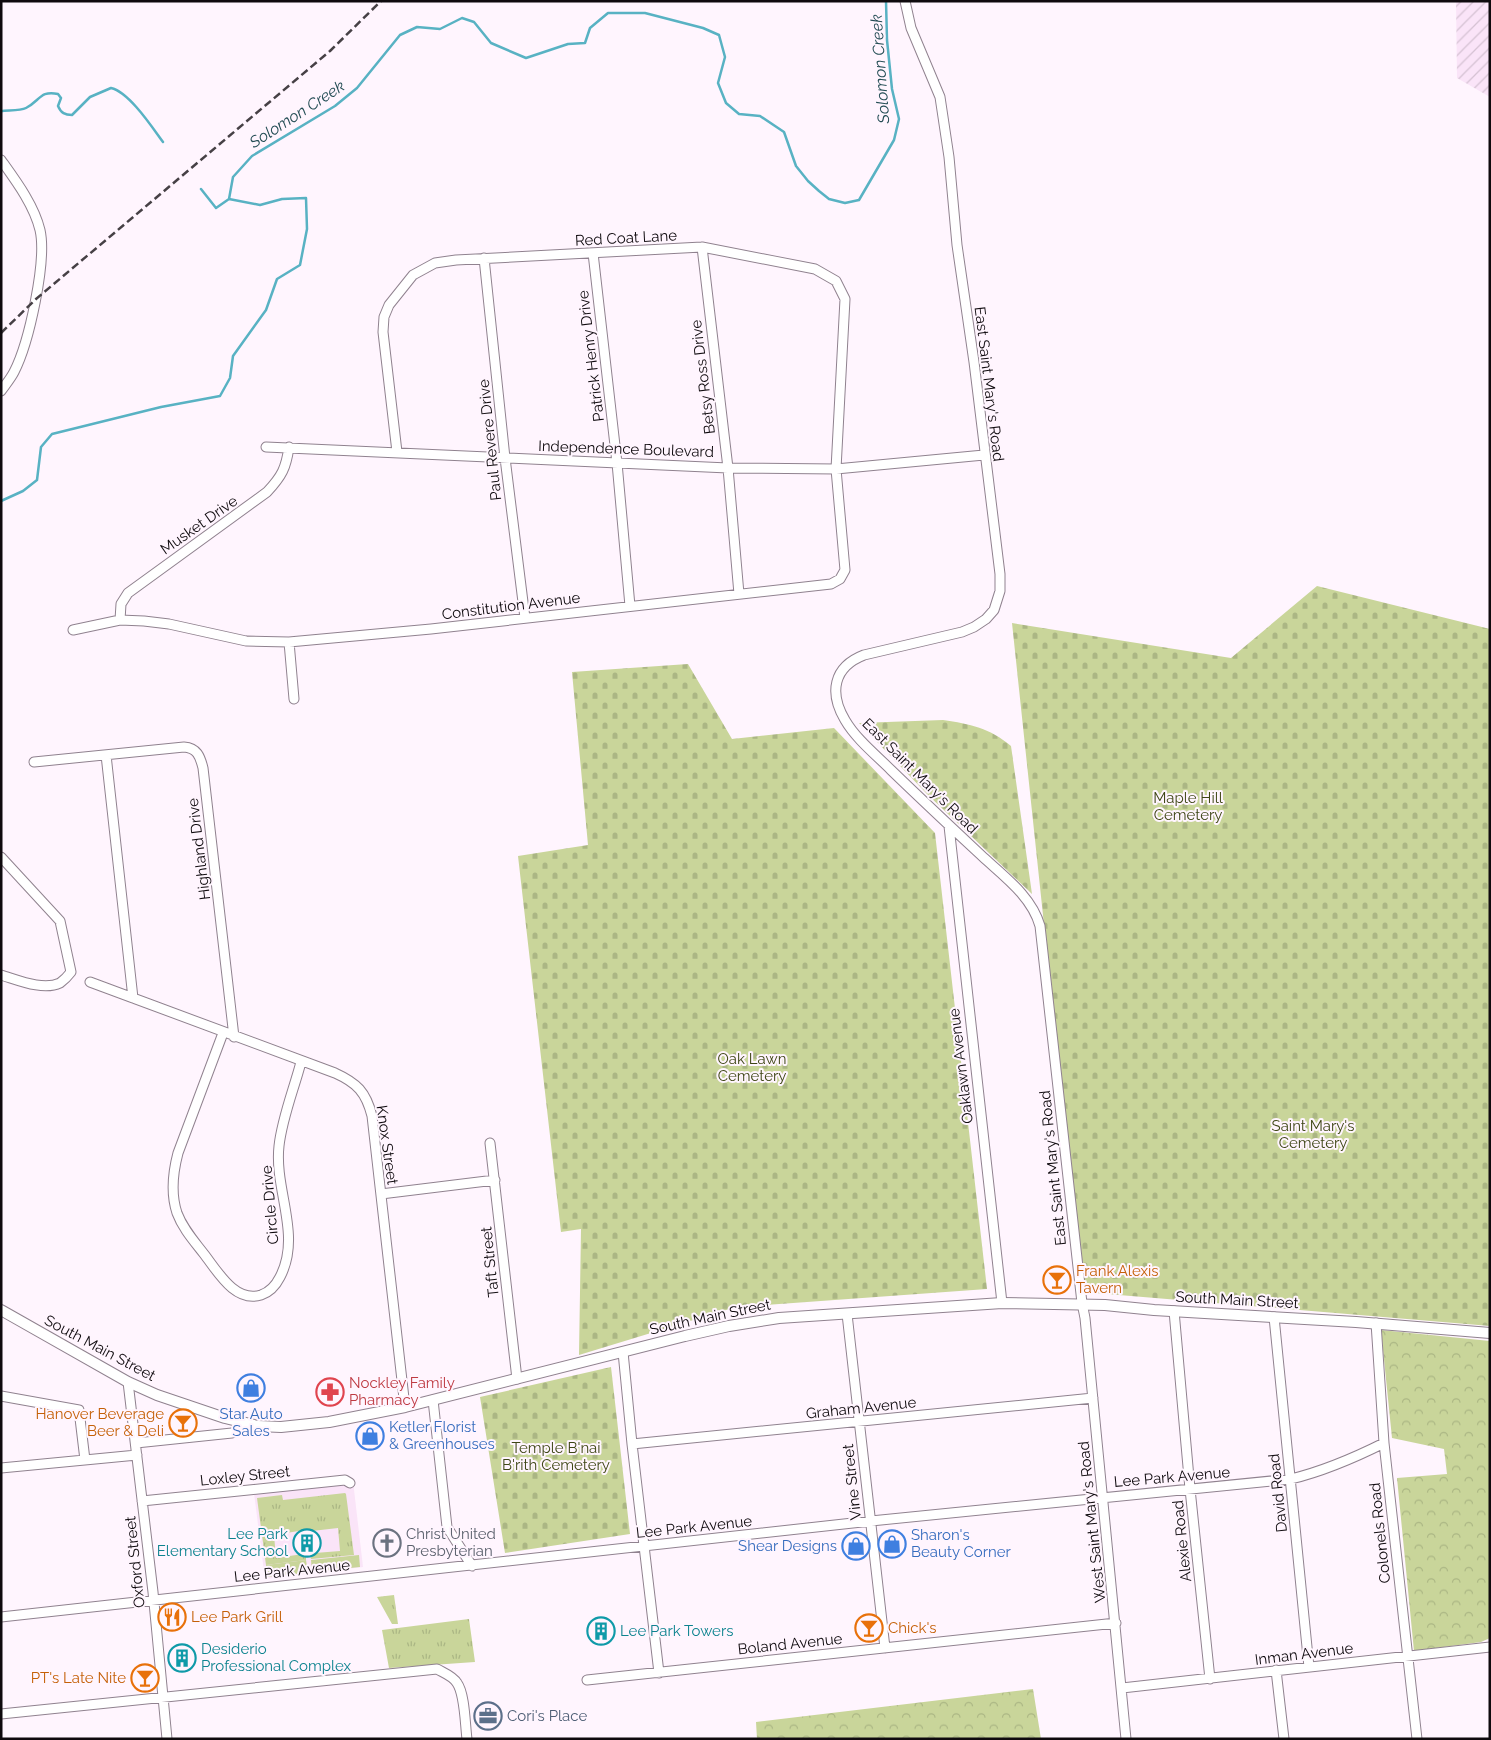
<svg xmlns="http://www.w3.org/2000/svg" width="1491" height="1740" viewBox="0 0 1491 1740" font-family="Raleway,sans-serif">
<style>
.built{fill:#fae4f8}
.industrial{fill:url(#industrial-furrows)}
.grass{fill:#c9d59a}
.forest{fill:url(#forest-crowns)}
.cemetery{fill:url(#cemetery-stones)}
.park{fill:url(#park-tufts)}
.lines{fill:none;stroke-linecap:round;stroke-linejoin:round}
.stream{stroke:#58b2c3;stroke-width:2.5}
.minor-casing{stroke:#90828f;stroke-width:11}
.major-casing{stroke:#90828f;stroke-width:12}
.minor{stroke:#fff;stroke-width:9}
.major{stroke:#fff;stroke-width:10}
.rail{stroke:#464045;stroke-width:2.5;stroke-dasharray:8 4;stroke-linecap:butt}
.labels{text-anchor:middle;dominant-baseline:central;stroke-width:4;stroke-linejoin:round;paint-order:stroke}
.street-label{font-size:15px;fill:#0f0a0e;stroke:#fff5fe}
.park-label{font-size:15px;fill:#3e4615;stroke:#fff5fe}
.food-label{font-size:15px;fill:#c56008;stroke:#fff5fe;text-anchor:start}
.health-label{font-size:15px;fill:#be3a42;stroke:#fff5fe;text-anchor:start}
.shop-label{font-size:15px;fill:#366cbe;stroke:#fff5fe;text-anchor:start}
.culture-label{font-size:15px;fill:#0d838f;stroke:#fff5fe;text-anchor:start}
.worship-label{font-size:15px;fill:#5b616d;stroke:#fff5fe;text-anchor:start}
.service-label{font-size:15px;fill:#4e5e75;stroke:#fff5fe;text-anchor:start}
.water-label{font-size:16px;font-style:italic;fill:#234c54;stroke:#fff5fe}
</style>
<defs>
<pattern id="industrial-furrows" width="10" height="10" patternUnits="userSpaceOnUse" patternTransform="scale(1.25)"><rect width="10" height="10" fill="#fae4f8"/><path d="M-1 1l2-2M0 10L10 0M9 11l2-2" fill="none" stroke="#d5c2d3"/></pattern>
<pattern id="forest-crowns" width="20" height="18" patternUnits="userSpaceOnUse" patternTransform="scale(1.25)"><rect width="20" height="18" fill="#c9d59a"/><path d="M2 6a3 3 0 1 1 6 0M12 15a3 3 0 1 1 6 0" fill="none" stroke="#abb684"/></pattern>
<pattern id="cemetery-stones" width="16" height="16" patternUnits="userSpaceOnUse" patternTransform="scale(1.25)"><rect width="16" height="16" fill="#c9d59a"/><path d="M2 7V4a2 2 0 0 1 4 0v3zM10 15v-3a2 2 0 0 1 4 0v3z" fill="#abb684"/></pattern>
<pattern id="park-tufts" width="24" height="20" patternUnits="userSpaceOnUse" patternTransform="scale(1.25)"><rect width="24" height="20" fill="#c9d59a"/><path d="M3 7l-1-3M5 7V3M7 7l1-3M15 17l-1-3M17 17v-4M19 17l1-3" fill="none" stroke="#abb684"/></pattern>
</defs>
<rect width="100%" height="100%" fill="#fff5fe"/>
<!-- built -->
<path class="built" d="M353,1481l10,86 -98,12 -11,-86z"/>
<!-- industrial -->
<path class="industrial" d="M1456,1h34v96l-33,-19z"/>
<!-- grass -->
<path class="grass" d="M359,1555l1,12 -48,5 -1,-12z
M306,1560l2,13 -41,4 -1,-12z"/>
<!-- forest -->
<path class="forest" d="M1381,1330l109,11v297l-9,4 -67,9 -17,-173 50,-4 -3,-25 -52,-11z
M1033,1689l8,50h-284l-1,-17z"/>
<!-- cemetery -->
<path class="cemetery" d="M1317,586l173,43v697l-407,-34 -71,-669 219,35z
M688,664l44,75 102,-11 101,105 52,456 -251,18 -157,48 2,-126 -20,3 -43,-376 70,-11 -16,-173z
M943,720c27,4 47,8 68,26l21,148 -105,-100 -68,-71z
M611,1367l19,167 -125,19 -25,-156z"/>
<!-- park -->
<path class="park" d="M345,1493l1,1 8,61 -43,4 -1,-4 5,-2 25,-2 -2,-23 -26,3 -1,-2 -37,6 2,23 27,-4 3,1v5l-40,5 -9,-67 25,-3 1,5z
M394,1595l4,29h-6l-15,-27z
M469,1619l6,43 -86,6 -7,-38z"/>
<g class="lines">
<!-- stream -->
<path class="stream" d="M1,111c7,-1 19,0 25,-3 14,-7 14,-18 32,-14l3,4 -3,8c3,7 7,9 14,9l18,-18 21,-9c18,4 41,39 52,54
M201,189l15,19 13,-9
M229,199l4,-22 19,-21 83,-50 22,-18 43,-53 17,-8 23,2 22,-11 12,4 17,21 35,15 42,-14 17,-1 5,-15 18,-15h37l58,15 16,7 6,22 -7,26 8,20 13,11 21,2 24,16 12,34 12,15 11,10 10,8 16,4 14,-3 35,-60 5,-21 -7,-30 -5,-49 -1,-39
M1,501l22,-10 14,-11 4,-33 11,-13 109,-27 59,-11 10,-18 3,-22 33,-46 11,-31 23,-14 7,-36 -1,-31 -24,1 -22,6 -31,-6"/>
<!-- minor casing -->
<g class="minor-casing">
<path id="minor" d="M905,1l6,27 29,69 9,60 8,88 17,117 26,212v17l-6,19 -8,9 -12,8 -12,5 -98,23c-31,12 -35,38 -19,65 11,19 31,35 46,50 31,30 61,58 92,87 22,20 49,40 57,69l42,377 3,15 41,421
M1,160c15,21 33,45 39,70 7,31 -11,113 -26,142 -3,6 -8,12 -13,19
M702,247l26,221 11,126
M593,253l24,210 13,143
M484,258l21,200 20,160
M266,447l462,21 108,1 148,-14
M120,620l1,-16 7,-11 139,-101c15,-16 19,-24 22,-45
M73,630l47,-10 24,1 25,3 77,17 43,1 142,-13 400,-45 9,-5 5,-9 -9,-101 9,-170 -9,-18 -21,-12 -113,-22 -246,13 -21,3 -22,12 -24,30 -5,12 -1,15 14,120
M289,642l5,57
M106,755l27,243
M34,762l150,-15c13,1 16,9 19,21l31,269
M949,826l53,477
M1,857l59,64 11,51c-3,4 -7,8 -11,11 -17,8 -42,-3 -59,-8
M90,982l245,91c22,10 31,19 37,43l33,291
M223,1033l-45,120c-5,19 -7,42 -1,60 6,16 17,28 27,41 14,18 31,49 57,41 9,-3 15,-10 19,-18 22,-42 -6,-87 -1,-131 3,-28 15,-57 22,-84
M490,1143l27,236
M381,1194l114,-14
M1174,1311l16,178 20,190
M847,1314l38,334
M1274,1317l35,350
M1376,1323l8,120 33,296
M623,1352l9,92 27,229
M128,1382l25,210 14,147
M1,1396l78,14 6,50
M433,1400l14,127 25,39
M136,1443l96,-10 26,-7
M632,1444l461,-46
M1,1468l136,-13
M142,1501l203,-21 5,3
M1,1617l870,-96 420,-42c33,-8 63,-21 93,-36
M1276,1670l8,69
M587,1680l529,-57
M1122,1688l368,-41
M1,1714l436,-45c7,4 16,7 20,14 8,11 8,41 10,56"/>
</g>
<!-- major casing -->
<g class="major-casing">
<path id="major" d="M1,1310l127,72 29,13 68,23 33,8 23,1 48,-5 76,-15 280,-71 44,-10 50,-8 223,-15 103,2 49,5 202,12 134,11"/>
</g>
<!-- minor -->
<use href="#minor" class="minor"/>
<!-- major -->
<use href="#major" class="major"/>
<!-- rail -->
<path class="rail" d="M1,333l35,-34 294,-248 51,-50"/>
</g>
<!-- icons -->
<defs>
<g id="bar-ring" transform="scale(1.4375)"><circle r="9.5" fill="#fff5fe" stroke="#e8710a" stroke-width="1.5"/><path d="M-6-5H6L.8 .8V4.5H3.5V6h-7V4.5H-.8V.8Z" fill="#e8710a"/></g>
<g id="shop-ring" transform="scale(1.4375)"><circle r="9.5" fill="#fff5fe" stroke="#3f7fe0" stroke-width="1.5"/><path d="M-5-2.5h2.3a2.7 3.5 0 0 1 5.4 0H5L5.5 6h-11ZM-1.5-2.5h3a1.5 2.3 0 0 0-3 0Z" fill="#3f7fe0"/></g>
<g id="pharmacy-ring" transform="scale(1.4375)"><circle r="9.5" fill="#fff5fe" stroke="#e0444e" stroke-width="1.5"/><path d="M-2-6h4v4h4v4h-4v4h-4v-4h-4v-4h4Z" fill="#e0444e"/></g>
<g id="building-ring" transform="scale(1.4375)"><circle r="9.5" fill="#fff5fe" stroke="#0f9aa8" stroke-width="1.5"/><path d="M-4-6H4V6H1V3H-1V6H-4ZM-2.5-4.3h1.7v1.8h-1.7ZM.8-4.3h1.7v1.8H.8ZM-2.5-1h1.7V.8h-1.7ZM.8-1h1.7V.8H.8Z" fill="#0f9aa8"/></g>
<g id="church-ring" transform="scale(1.4375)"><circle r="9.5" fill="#fff5fe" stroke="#6b7280" stroke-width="1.5"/><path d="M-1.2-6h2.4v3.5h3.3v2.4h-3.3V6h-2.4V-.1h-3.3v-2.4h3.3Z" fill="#6b7280"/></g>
<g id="restaurant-ring" transform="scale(1.4375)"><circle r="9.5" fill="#fff5fe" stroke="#e8710a" stroke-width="1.5"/><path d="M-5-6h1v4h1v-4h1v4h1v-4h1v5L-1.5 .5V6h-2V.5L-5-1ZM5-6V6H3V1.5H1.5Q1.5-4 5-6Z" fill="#e8710a"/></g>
<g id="office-ring" transform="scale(1.4375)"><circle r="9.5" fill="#fff5fe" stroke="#5c6f8a" stroke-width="1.5"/><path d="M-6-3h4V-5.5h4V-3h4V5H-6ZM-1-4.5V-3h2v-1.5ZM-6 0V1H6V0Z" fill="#5c6f8a"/></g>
</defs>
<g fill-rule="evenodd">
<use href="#bar-ring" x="1057" y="1280"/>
<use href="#shop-ring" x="251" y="1388"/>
<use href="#pharmacy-ring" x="330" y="1392"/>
<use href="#bar-ring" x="183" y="1423"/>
<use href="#shop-ring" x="370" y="1436"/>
<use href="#building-ring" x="307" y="1543"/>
<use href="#church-ring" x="387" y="1543"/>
<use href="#shop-ring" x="892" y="1544"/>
<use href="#shop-ring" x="856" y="1546"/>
<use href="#restaurant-ring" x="172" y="1617"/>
<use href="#bar-ring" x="869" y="1628"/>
<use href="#building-ring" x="601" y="1631"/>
<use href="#building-ring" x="182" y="1658"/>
<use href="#bar-ring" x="145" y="1678"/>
<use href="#office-ring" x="488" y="1716"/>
</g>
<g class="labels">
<!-- street labels -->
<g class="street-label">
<text transform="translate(626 238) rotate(-3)">Red Coat Lane</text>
<text transform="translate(591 356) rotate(-97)">Patrick Henry Drive</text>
<text transform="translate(703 377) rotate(-97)">Betsy Ross Drive</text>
<text transform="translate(989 384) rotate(83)">East Saint Mary's Road</text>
<text transform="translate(490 440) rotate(-96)">Paul Revere Drive</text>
<text transform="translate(626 449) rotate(2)">Independence Boulevard</text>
<text transform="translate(199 525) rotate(-35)">Musket Drive</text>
<text transform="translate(511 606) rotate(-7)">Constitution Avenue</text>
<text transform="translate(920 776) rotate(45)">East Saint Mary's Road</text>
<text transform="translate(199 849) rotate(-97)">Highland Drive</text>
<text transform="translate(961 1066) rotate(-97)">Oaklawn Avenue</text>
<text transform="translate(387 1145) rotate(82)">Knox Street</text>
<text transform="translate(1053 1168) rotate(-96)">East Saint Mary's Road</text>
<text transform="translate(270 1205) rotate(-95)">Circle Drive</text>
<text transform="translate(490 1262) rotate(-96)">Taft Street</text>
<text transform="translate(1237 1300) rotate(3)">South Main Street</text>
<text transform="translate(710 1317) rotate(-12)">South Main Street</text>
<text transform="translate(100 1348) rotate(28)">South Main Street</text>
<text transform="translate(861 1408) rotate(-6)">Graham Avenue</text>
<text transform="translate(245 1476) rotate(-6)">Loxley Street</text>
<text transform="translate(1172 1477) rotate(-5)">Lee Park Avenue</text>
<text transform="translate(852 1482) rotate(-96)">Vine Street</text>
<text transform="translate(1278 1493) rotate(-96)">David Road</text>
<text transform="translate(1092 1522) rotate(-96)">West Saint Mary's Road</text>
<text transform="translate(694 1527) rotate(-6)">Lee Park Avenue</text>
<text transform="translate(1380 1533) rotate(-96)">Colonels Road</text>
<text transform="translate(1182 1541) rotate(-96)">Alexie Road</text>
<text transform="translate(135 1562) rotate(-96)">Oxford Street</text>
<text transform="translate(292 1571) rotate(-6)">Lee Park Avenue</text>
<text transform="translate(790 1644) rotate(-6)">Boland Avenue</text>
<text transform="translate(1304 1654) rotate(-7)">Inman Avenue</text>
</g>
<!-- park labels -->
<g class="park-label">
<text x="1188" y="798">Maple Hill<tspan x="1188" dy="17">Cemetery</tspan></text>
<text x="752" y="1059">Oak Lawn<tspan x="752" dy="17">Cemetery</tspan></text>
<text x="1313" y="1126">Saint Mary's<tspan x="1313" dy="17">Cemetery</tspan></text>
<text x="556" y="1448">Temple B'nai<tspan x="556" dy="17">B'rith Cemetery</tspan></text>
</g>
<!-- food labels -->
<g class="food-label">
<text x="1076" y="1271">Frank Alexis<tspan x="1076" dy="17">Tavern</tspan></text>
<text x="164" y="1414" text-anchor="end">Hanover Beverage<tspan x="164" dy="17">Beer &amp; Deli</tspan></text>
<text x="191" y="1617">Lee Park Grill</text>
<text x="888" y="1628">Chick's</text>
<text x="126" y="1678" text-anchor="end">PT's Late Nite</text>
</g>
<!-- health labels -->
<g class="health-label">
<text x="349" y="1383">Nockley Family<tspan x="349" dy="17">Pharmacy</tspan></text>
</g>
<!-- shop labels -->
<g class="shop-label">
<text x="251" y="1414" text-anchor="middle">Star Auto<tspan x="251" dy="17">Sales</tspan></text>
<text x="389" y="1427">Ketler Florist<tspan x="389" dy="17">&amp; Greenhouses</tspan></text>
<text x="911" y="1535">Sharon's<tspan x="911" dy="17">Beauty Corner</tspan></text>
<text x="837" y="1546" text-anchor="end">Shear Designs</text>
</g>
<!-- culture labels -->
<g class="culture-label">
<text x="288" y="1534" text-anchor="end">Lee Park<tspan x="288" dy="17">Elementary School</tspan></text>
<text x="620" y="1631">Lee Park Towers</text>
<text x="201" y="1649">Desiderio<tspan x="201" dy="17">Professional Complex</tspan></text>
</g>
<!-- worship labels -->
<g class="worship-label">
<text x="406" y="1534">Christ United<tspan x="406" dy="17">Presbyterian</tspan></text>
</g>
<!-- service labels -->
<g class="service-label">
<text x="507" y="1716">Cori's Place</text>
</g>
<!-- water labels -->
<g class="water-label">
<text transform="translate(880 69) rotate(-94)">Solomon Creek</text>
<text transform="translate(297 114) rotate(-33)">Solomon Creek</text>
</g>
</g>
<!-- border -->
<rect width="1491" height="1740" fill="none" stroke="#0f0a0e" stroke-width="5"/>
</svg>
